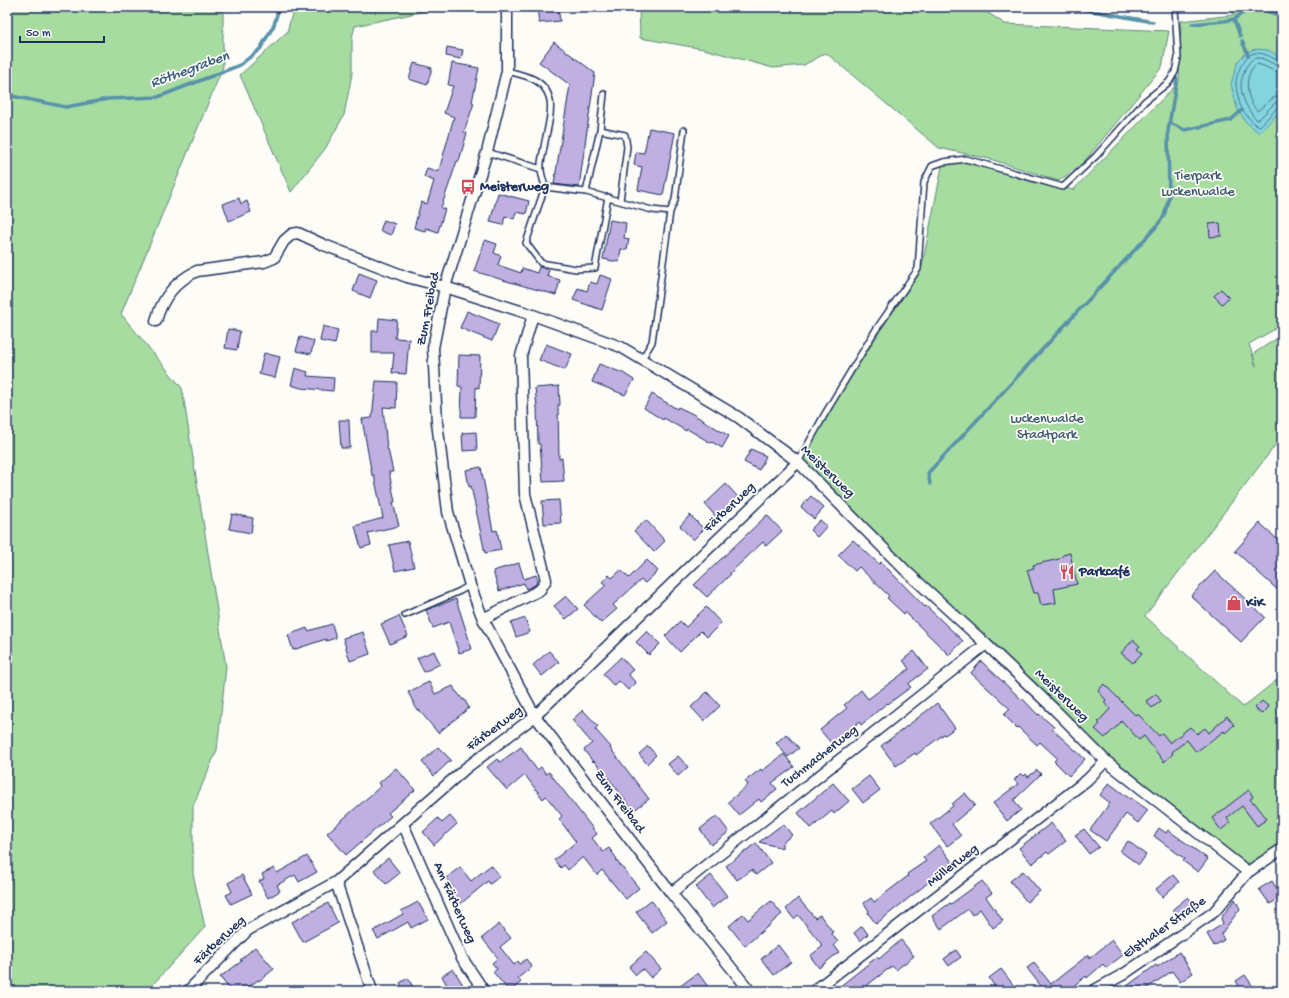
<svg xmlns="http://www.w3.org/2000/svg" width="1289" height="998" viewBox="0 0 1289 998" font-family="'Gochi Hand',sans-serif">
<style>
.green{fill:#a6dc9f;stroke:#60867e}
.water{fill:#83d4dd;stroke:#5992aa}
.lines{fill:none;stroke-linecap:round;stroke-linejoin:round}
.shore{stroke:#457191;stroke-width:1}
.stream{stroke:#5992aa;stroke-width:3.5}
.building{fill:#bfb0e1;stroke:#1b2f5e}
.lane-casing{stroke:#1b2f5e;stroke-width:8}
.street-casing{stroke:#1b2f5e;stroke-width:13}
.lane{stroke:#fdfcf7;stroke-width:5}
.street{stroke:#fdfcf7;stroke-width:10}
.labels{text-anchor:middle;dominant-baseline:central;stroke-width:3.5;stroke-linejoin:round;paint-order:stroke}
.park-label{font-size:14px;fill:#3e5a6e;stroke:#fdfcf7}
.poi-label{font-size:14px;font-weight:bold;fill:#1b2f5e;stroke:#fdfcf7;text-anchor:start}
.street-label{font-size:14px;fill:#1b2f5e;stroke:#fdfcf7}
.water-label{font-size:15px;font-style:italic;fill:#35587e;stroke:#fdfcf7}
</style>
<rect width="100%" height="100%" fill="#fdfcf7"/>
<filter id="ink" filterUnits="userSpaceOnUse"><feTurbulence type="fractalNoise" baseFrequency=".025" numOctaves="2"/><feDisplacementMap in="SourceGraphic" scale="8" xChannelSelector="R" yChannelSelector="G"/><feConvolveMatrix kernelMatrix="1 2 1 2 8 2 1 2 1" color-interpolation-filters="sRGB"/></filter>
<g filter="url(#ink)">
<!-- green -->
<path class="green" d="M7,7h216v60l-102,247 61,74 44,279 -9,83 -24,56v68l12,53 -58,64h-140z
M294,7h197v2h-56l-80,17 -3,12v36l-8,41 -19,34 -34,43 -51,-117 47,-43z
M639,7h340l26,17 164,7 -7,36 -78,95 -25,19 -69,-22 -51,-11 -113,-95 -22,12 -31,3 -69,-19 -64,-11z
M1233,7h49v318l-33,19 7,22 -3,-12 29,-19v116l-5,-8 -132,173 98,91 39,-31v173l-34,23 -142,-111 -308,-299 80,-128 43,-63 22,-109 23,-3 107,31 106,-108 2,-61 52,-6z"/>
<!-- water -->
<path class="water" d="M1255,49l13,1 14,8v51l-23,24 -14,-12 -8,-13 -6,-24 7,-23 9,-9z"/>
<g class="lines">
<!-- shore -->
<path class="shore" d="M1282,61c-9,-1 -16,-9 -27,-8 -11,1 -20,23 -19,33 1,6 3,16 5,21 4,8 10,14 16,19h3l18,-19 4,-1
M1282,67c-9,-1 -16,-10 -26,-9 -5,1 -9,7 -11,11 -1,5 -4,10 -4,15 -1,11 8,29 16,36l2,-1 16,-16 7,-2
M1282,73c-10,-1 -16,-8 -26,-9 -13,12 -10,35 1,47l16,-13 9,-3"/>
<!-- stream -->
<path class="stream" d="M1071,7l82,15
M1234,19l6,17
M1192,24l32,-3 10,-2 10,-7 13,-5 25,10
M1242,41l5,11 1,4
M7,95l59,12 42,-8 50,-2 82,-32 20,-16 14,-24 5,-18
M1170,123l15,7 46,-10 11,-10
M930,484l-2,-11 227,-245 9,-12 5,-19 -1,-66 9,-53"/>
</g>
<!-- building -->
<path class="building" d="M537,7h21l2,14 -21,2z
M554,42l41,31 -16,114 -25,-3 16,-99 -31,-23z
M447,47l16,3 -2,9 -15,-3z
M414,63l18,5 -5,17 -18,-6z
M452,63l27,5 -7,34 2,1 -10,29 3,1 -8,28h-2l-16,47 4,1 -7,23 -12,-4 -1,3 -11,-3 7,-26 6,2 7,-23 -10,-4 3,-9 10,3 1,-2 1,1 15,-53 -10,-4 9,-27 -5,-1z
M649,128l26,5 -12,62 -25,-5 4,-23 -8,-2 2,-13 8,1z
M498,193l31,8 -3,13 -10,-2 -2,7 -9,-3 -2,9 -13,-3z
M239,198l2,6 6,-3 4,11 -22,9 -6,-17z
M384,220l11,4 -4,11 -11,-4z
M610,220l16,3 -2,15 5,1 -2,11 -6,-1 -2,13 -16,-3z
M1220,223l1,13 -11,1 -1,-13z
M485,240l12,4 -3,9 7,3 -3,9 23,8 1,-5 15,5 2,-6 10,3 -2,6 13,4 -4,15 -53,-15 -29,-9z
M359,273l18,7 -7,18 -17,-7z
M600,275l12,4 -10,31 -29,-10 5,-12 9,3 3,-9 7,2z
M1221,289l8,8 -7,7 -8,-8z
M467,311l32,13 -7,17 -32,-13z
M379,318l18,2 -2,18 14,1 -3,35 -14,-1 2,-20h-22v-22h6z
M323,326l15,4 -3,14 -15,-3z
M228,329l12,2 -3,19 -12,-2z
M300,337l14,4 -3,13 -15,-3z
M546,344l26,10 -7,16 -26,-10z
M264,353l16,4 -5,21 -16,-4z
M459,355l21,1 -1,32 -3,-1 -1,30h-14l1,-30 -4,-1z
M599,364l24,9 11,7 -9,15 -33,-13z
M295,368l13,4 -1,4 27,2 -1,13 -32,-3 -10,-3z
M376,381l21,1 -1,26 -13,-1 4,42h1l5,23h-4l6,30h-2l6,24 -31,7 3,12 -10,3 -6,-22 28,-8 -9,-43h-2l-10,-56 10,-1z
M559,386l1,19h-2l1,54 3,-1 2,23 -21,1 -3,-38h-2l-1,-37 -2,-19z
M652,394l25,15 1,-2 13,6 38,23 -7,12 -10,-6 -1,1 -24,-14 -1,2 -22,-13 -1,2 -19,-12z
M339,420h10l1,28h-9z
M476,432l1,18 -14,1 -1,-18z
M751,449l15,7 -7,14 -15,-8z
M481,467l12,64 4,-1 4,20 -16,3 -14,-67 -2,1 -3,-17z
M726,484l12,13 -22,20 -11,-13z
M811,496l13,12 -10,11 -13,-12z
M559,500l2,23 -17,1 -2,-23z
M232,514l21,4 -2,15 -22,-4z
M690,515l14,14 -11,11 -13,-14z
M767,515l15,16 -16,15 -3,-4 -33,31 1,1 -24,23 -13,-12z
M646,520l19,21 -11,11 -20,-21z
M820,520l7,6 -10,11 -7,-7z
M1260,523l22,21v50l-47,-43z
M853,540l26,24 2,-2 44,45 1,-1 37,35 -14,14 -44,-43 -1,2 -17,-16 2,-2 -30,-29 -4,4 -17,-16z
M408,541l6,26 -19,4 -6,-26z
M1070,553l7,31 -23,5 2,14 -15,2 -3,-12h-4l-7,-23 7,-2 -1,-3 26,-6 4,-4z
M647,560l11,11 -13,12 -4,-3 -28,25 4,4 -16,14 -17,-18 22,-20 -4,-3 7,-7 3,3 9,-8 8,8z
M519,563l5,16 12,-4 2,5 -3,5 -9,4 -2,-6 -25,8 -6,-20z
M1215,571l50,46 -24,25 -50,-46z
M566,596l12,13 -12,10 -12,-13z
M456,599l16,50 -13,4 -10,-31 -16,6 -7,-18z
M706,607l15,16 -14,14 -6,-6 -21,21 -15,-16 15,-15 6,6z
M399,616l9,20 -18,8 -9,-20z
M525,618l5,14 -14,5 -5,-14z
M332,624l4,14 -10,3v-2l-33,11 -5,-15 19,-7 1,3z
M647,631l13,13 -11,11 -13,-13z
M363,632l7,22 -20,7 -7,-23z
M1133,640l7,6 -3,3 5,4 -9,10 -12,-10z
M434,651l6,13 -16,8 -7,-14z
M549,651l10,11 -17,14 -9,-11z
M914,651l14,18 -20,15 3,3 -23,17 -1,-1 -26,22 -2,-3 -27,22 -12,-14 27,-22 -3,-3 17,-15 7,9 41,-30 -6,-9z
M621,657l12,13 -5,4 8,9 -8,7 -9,-9 -5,5 -11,-12z
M981,661l40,38 1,-1 16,17 1,-1 15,13 -2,2 33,30 -16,17 -15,-15 3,-3 -17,-16 -3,3 -19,-18 -1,1 -13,-13 6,-6 -39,-36z
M429,682l6,12 18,-8 3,6h1l6,8 1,-1 5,9 -31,25 -19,-23h-2l-9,-18z
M1104,684l31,31 2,-2 22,23 3,-3 8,10 20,-16 7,7 8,-6 4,5 18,-17 7,9 -9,8 -1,-2 -28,21 -9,-12 -15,12 1,2 -9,8 -20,-26 -5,4 -17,-19 -17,17 -10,-9 5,-5 -2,-2 12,-13 -6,-7 2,-2 -8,-9z
M707,692l13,14 -16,15 -13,-14z
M1156,694l5,7 -9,7 -6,-7z
M1262,701l7,6 -7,7 -7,-6z
M937,703l18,25 -10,7 -1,-1 -28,21 -1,-2 -19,13 -15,-20z
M583,710l15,16 -3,3 16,18 -1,1 39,51 -16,12 -19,-26 -20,-24 -1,1 -9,-12 8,-7 -20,-23z
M786,734l13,14 -11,9 -12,-14z
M648,746l8,9 -9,9 -8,-10z
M438,747l13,13 -17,16 -12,-14z
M521,747l16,23 4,-3 5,7 3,-2 48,62 -5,4 11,14 6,-4 8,11 -1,1 23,28 -13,11 -24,-29 -5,5 -14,-18 -15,13 -4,-5 -3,3 -7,-8 22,-18 -17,-23 3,-3 -16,-20 -3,3 -18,-24 -18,15 -20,-23 10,-8 3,3z
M784,754l10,13 -22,16 5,6 -16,13 -2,-3 -20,16 -11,-13 20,-17 -3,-4 16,-12 1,2z
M678,756l10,11 -10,9 -10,-12z
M396,768l19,22 -27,23 3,3 -45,39 -19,-22 54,-47 -2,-3z
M1037,770l4,4 -27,26 7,10 -14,11 -14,-18 25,-19 -4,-4 7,-7 3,3 2,-2 2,3z
M869,776l11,14 -17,13 -11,-14z
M833,783l16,18 -15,13 -2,-3 -21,17 -13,-15z
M1109,783l21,16 1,-1 17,12 -10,13 -12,-9 -20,27 -16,-11 20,-27 -10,-8z
M1249,790l4,7 -3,2 3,4 1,-1 13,17 -10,7 -15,-20 -15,12 3,5 -9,7 -9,-12z
M965,793l10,12 -23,19 9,12 -14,10 -17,-22 23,-18 -1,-2z
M450,816l7,8 -23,21 -11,-13 15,-14 4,5z
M717,816l12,16 -18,13 -11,-16z
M1051,823l15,18 -17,13 -2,-2 -15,12 -13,-16z
M783,824l9,11 -10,8v5l-23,-6z
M1159,828l7,5 2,-3 40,29 -10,13 -15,-11 2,-2 -31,-23z
M1084,829l15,18 -10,7 -14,-19z
M1128,841l18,14 -7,10 -19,-14z
M756,843l15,20 -15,12 -4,-5 -15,10 -11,-14z
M939,845l14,18 -77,61 -8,-11 1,-2 -5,-8 7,-5 3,4 34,-26 -1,-2 19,-13 -3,-3z
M307,856l10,16 -18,10 -4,-7 -18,10 3,6 -12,7 -9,-17 5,-2 -2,-5 12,-6 3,5z
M388,858l12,15 -14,11 -12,-14z
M491,865l9,11 -10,8 -2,-3 -30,25 -12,-13 7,-6 -7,-9 14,-11 11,14z
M1023,871l17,20 -13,11 -17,-21z
M242,875l10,19 -21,10 -5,-9 6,-3 -4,-9z
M711,875l16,21 -15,12 -16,-21z
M1173,875l6,7 -17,15 -6,-8z
M982,881l10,12 -6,4 17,24 -10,7 -13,-19 -8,6 -4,-6 -27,20 -9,-13 18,-13 1,1z
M1272,881l10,16 -12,7 -11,-15z
M1188,897l9,11 -16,12 -8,-11z
M798,898l17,20 5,-3 13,17 -2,1 7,9 -4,3 5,7 -20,16 -9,-12 13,-10 -25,-31 -4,4 -8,-10z
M1235,899l5,10 -19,25 3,6 -10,6 -7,-12 16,-10 -2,-6z
M651,900l16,21 -15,12 -16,-21z
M771,901l11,13 -37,32 -16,-20 14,-12 5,6z
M418,902l10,17 -17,9 -3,-6 -30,17 -5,-8 30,-17 -2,-3z
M328,903l10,20 -35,19 -11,-20z
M499,924l12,14 -11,9 14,18 4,-4 2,3 6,-5 6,8 -14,11 3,4 -11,9h-1l-16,-19 4,-3 -5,-6 6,-5 -16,-20z
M862,926l6,8 -8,7 -6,-8z
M901,940l13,16 -18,14 -4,-4 -27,21 2,4h-33l43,-34 2,2z
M1112,940l11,15 -17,13 -3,-4 -16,14 -1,-2 -19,15h-24l1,-1 -17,-22 7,-5 17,21 37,-29 2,3z
M778,945l13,17 -17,13 -13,-16z
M255,947l19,22 -15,12 -1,-1 -15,11h-12l-11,-14 22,-16 -2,-1z
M956,950l5,7 -12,9 -5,-7z
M646,952l15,17 -10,9 -8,-9 -7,6 -7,-8z
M1179,952l14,21 -13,9 -8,-11 -29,20h-23l36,-26 1,2z
M453,969l14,22h-17l-8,-15z
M1001,969l17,22h-20l-9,-13z
M698,973l13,18h-27l-4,-5z
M1245,975l11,16h-14l-6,-10z
M408,978l7,13h-11l-4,-8z"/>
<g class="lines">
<!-- lane casing -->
<g class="lane-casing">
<path id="lane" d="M507,71c8,2 17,4 24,7 31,14 17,44 13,69 -1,7 -4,15 -3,22 0,6 3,12 4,18l41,5 66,18 18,2 5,-12 9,-70
M600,130l25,5 2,12 -7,54
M487,152l54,17
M545,187l-19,56 15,20 35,6 19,-1 13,-71
M586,192l14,-62 4,-36
M642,359l10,-17 18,-130
M798,462l28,-50 49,-81 43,-62 6,-87 8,-16 11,-4 23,-3 97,28 33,-31 49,-55 24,-19 6,-10 3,-14 -3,-51
M405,615l55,-24 10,-6"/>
</g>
<!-- street casing -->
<g class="street-casing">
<path id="street" d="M507,7v64l-20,81 -42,135 -12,61 4,74 11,90 22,73 13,34 52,97 136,177 79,98
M156,321c6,-23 20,-40 41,-50l67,-9 10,-4 10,-17 8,-7 6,-1 26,12 83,32 38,10 88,28 88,32 117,70 60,45 109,110 79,72 69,66 51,51 142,111
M483,619l57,-29 6,-10 -21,-86 -4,-138 12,-41
M403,824l59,134 22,33
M336,882l36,109
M671,893l315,-249
M188,991l60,-61 88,-48 130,-114 69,-52 263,-254
M814,991l273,-211 19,-19
M1093,991l31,-17 90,-62 34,-40 34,-23"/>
</g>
<!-- lane -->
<use href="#lane" class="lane"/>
<!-- street -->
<use href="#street" class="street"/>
</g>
</g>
<!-- icons -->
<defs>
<g id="bus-bare" transform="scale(1.2)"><path d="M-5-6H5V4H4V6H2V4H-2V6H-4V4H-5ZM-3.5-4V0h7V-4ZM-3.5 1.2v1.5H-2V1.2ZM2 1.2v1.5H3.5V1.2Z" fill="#d1495b" stroke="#fdfcf7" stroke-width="2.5" paint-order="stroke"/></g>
<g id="restaurant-bare" transform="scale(1.2)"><path d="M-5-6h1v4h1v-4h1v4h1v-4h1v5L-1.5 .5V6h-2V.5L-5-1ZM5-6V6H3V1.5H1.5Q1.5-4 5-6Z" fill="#d1495b" stroke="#fdfcf7" stroke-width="2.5" paint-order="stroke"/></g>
<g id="shop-bare" transform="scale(1.2)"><path d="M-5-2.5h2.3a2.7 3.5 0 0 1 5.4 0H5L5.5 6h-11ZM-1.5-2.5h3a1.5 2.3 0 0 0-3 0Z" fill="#d1495b" stroke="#fdfcf7" stroke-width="2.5" paint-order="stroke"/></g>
</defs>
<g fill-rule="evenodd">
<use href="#bus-bare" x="468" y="187"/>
<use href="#restaurant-bare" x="1067" y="572"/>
<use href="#shop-bare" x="1234" y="603"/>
</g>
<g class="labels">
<!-- park labels -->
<g class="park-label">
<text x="1198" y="176">Tierpark<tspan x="1198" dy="16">Luckenwalde</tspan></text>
<text x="1047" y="419">Luckenwalde<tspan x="1047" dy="16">Stadtpark</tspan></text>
</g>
<!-- poi labels -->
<g class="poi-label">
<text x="480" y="187">Meisterweg</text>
<text x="1079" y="572">Parkcafé</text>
<text x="1246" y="603">KiK</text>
</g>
<!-- street labels -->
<g class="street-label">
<text transform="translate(429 309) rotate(-79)">Zum Freibad</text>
<text transform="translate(827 472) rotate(44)">Meisterweg</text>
<text transform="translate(730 508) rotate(-44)">Färberweg</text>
<text transform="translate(1061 696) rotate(44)">Meisterweg</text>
<text transform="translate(495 729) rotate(-37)">Färberweg</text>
<text transform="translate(820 757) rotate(-38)">Tuchmacherweg</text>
<text transform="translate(619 802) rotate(53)">Zum Freibad</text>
<text transform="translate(953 866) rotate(-38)">Müllerweg</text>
<text transform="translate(454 903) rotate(66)">Am Färberweg</text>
<text transform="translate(1165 928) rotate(-35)">Elsthaler Straße</text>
<text transform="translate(220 941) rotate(-43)">Färberweg</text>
</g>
<!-- water labels -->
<g class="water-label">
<text transform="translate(190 70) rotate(-20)">Röthegraben</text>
</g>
</g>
<!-- margin -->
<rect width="1289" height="998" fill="none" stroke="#fdfcf7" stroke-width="24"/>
<rect x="12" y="12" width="1265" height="974" fill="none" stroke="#1b2f5e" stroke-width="1.5" filter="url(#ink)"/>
<!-- scale -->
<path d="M20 36v6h84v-6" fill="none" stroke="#1b2f5e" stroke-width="2"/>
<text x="26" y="36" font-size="12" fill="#1b2f5e" stroke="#fdfcf7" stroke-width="3" paint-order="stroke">50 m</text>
</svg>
